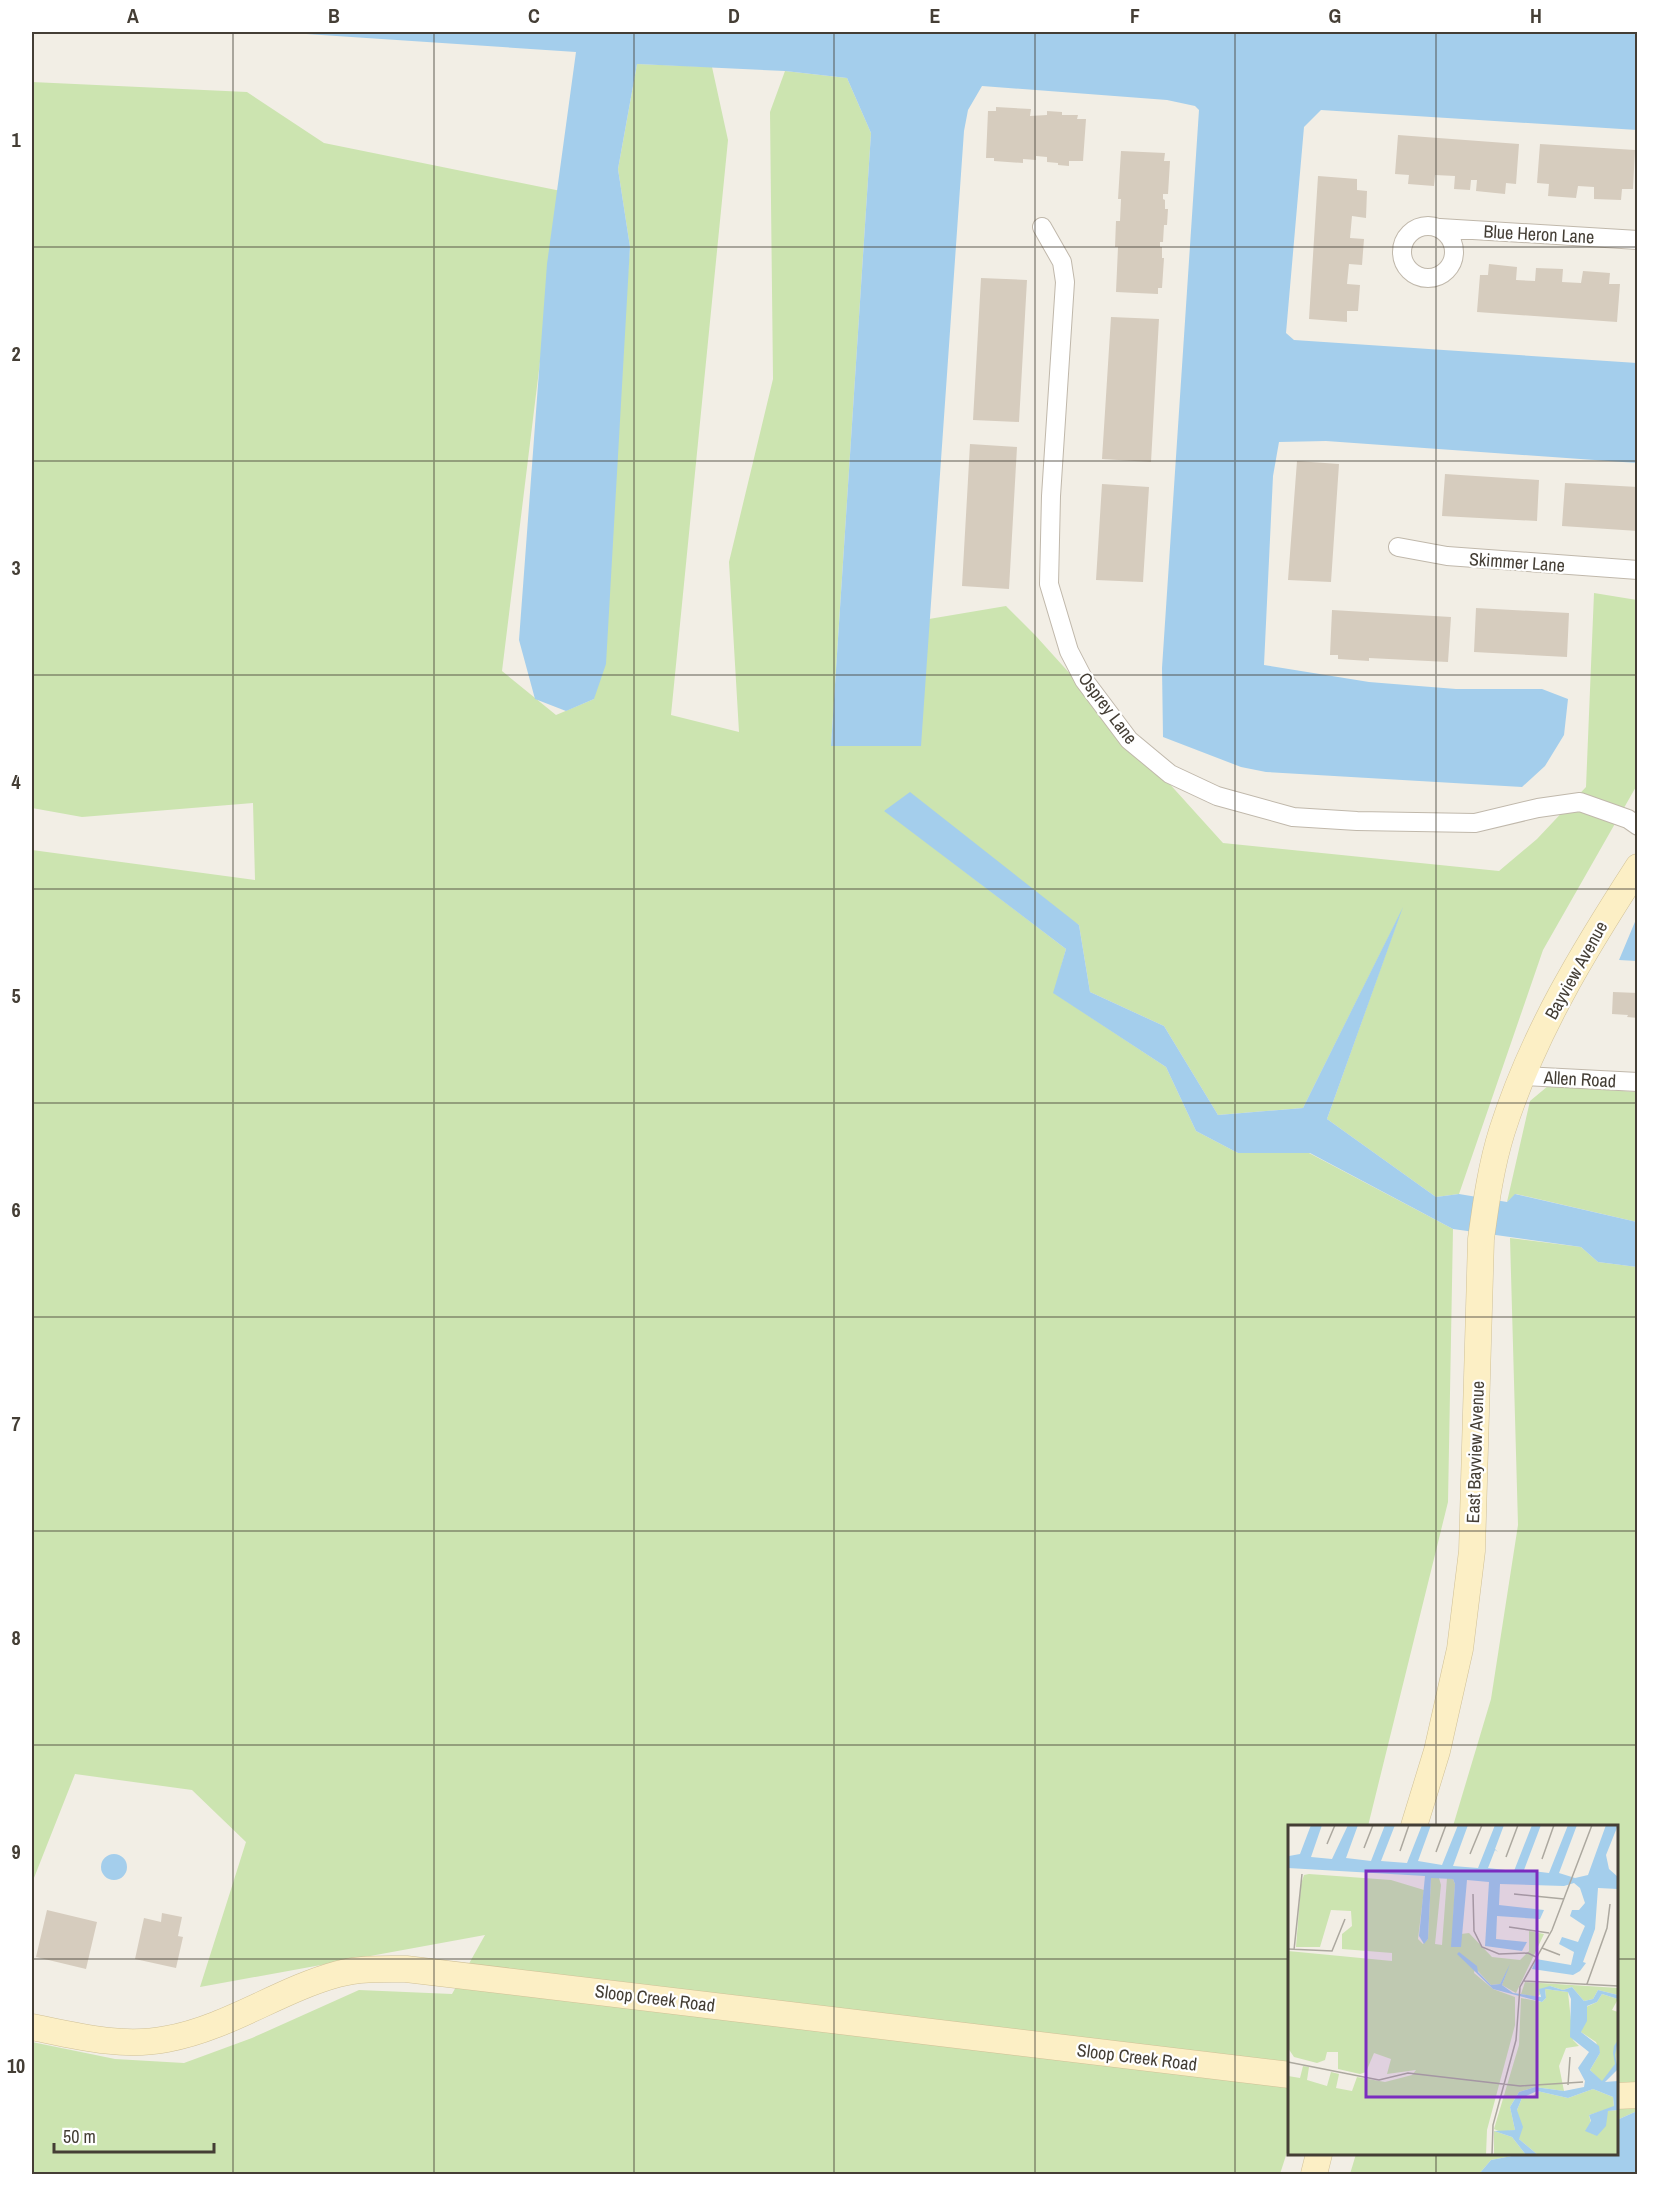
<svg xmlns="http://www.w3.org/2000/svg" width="1669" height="2206" viewBox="0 0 1669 2206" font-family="'Archivo Narrow',sans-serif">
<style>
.green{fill:#cce4b0}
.water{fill:#a4ceec}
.building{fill:#d6ccbe}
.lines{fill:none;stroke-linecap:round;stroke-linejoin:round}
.street-casing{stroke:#c0b8ab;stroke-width:20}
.secondary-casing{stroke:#d0c197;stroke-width:27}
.street{stroke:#fff;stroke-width:18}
.secondary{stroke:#fcefc5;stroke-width:26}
.grid{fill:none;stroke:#443e35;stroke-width:1.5;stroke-opacity:0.55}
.labels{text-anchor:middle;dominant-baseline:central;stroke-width:4.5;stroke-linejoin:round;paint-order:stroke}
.street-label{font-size:18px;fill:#443e35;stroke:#fff}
.inset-road{fill:none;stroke:#aca89f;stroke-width:1.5}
.view{fill:#7b2cbf;fill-opacity:0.15;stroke:#7b2cbf;stroke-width:3}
.inset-edge{fill:none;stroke:#443e35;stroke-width:3}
.neatline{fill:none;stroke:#443e35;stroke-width:2}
.grid-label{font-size:20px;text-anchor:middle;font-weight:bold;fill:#443e35}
</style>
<rect width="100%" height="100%" fill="#f2eee5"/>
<!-- green -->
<path class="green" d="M637,64l75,3 16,73 -57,575 68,17 -10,-170 44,-183 -3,-267 15,-41 62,7 24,55 -40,613h89l9,-127 77,-13 29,29 188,208 276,28 38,-32 49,-52 8,-194 43,7v185l-94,165 -84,244 -23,3 -109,-78 73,-205 -97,194 -85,7 -54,-89 -74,-34 -11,-67 -195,-115 182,139 -12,44 112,74 30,64 42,22h71l144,76 -5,273 -80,324h-78v317l-10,31h-1248v-132l83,17 69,4 68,-25 107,-48 93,4 33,-59 -285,52 46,-145 -54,-52 -117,-16 -43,109v-1033l223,30 -2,-77 -171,14 -50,-9v-726l215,10 77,51 237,48 -59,480 54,44 38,-16 36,-452 -12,-78z
M1548,1086l89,6v130l-121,-28 -9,8 23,-101z
M1510,1238l71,9 17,15 39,5v844l-20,9 -1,-294h-163l38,-127 27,-174z
M1356,2154h166l-31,6 -12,14h-129z"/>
<!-- water -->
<path class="water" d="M276,32h1361v98l-316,-20 -17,17 -18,206 8,7 343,23v100l-311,-22 -47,1 -6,34 -9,189 105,17 87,7h86l26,10 -4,36 -19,31 -23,21 -256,-15 -25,-5 -78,-30 -1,-69 37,-558 -4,-4 -28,-6 -185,-14 -14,24 -4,21 -43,615h-90l40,-613 -24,-55 -62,-7 -148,-7 -19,105 12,78 -24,417 -12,35 -28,12 -31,-12 -16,-59 28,-376 29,-212z
M910,792l169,133 11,67 74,34 54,89 85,-7 100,-201 -76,212 109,78 23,-3 48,8 8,-8 122,28v45l-39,-5 -17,-15 -128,-18 -143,-76h-72l-42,-22 -30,-64 -113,-74 13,-44 -182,-138z
M1637,917v44l-18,-1z
M101 1867a13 13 0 1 1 26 0a13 13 0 1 1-26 0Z
M1637,2111v63h-158l12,-14 31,-6h94l1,-34z"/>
<!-- building -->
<path class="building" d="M996,107l35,2 -1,7 17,-1v-4l15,1v3h16l-1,4h9l-3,42h-14v5l-11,-1v-2l-11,-1v-5l-11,-1v4l-13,-1v4l-29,-2v-3h-8l2,-47h8z
M1398,135l121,9 -3,40 -10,-1 -1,11 -29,-3 1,-11h-6l-1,10 -16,-1 1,-13 -20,-1 -1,11 -26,-2 1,-9 -14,-1z
M1540,144l95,6 -2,39h-11l-1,11 -27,-1v-12l-16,-1 -2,12 -28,-2 1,-12 -12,-1z
M1121,151l44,2 -1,8h6l-2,33h-5v5l2,1v9h3l-1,16h-3l-1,17h-3v5h2v11h2l-2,30h-4v6l-42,-2 2,-45h-3l1,-26h4l1,-22h-3z
M1318,176l39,3v11l10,1 -1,27 -14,-2 -2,22 14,1 -2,26 -13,-1 -2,20 13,1 -2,26h-11v11l-38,-3z
M1489,264l28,3 -1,13 19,1 1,-13 27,1 -1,13 19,1 2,-12 27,2 -1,11h11l-3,38 -140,-10 3,-37h8z
M981,278l46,2 -8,142 -46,-2z
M1111,317l48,2 -8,143 -49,-3z
M970,444l47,3 -8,142 -47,-3z
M1297,461l42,3 -8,118 -43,-2z
M1445,474l94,6 -2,41 -95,-5z
M1565,483l73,4v44l-76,-5z
M1102,484l47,3 -6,95 -47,-2z
M1476,608l93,5 -2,44 -93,-5z
M1332,610l119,7 -3,45 -79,-4v3l-31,-2v-4h-8z
M1613,992l25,1v25l-11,-1 1,-2 -16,-1z
M47,1910l50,12 -11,47 -50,-12z
M162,1913l20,4 -4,19 5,1 -7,31 -41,-9 9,-41 17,4z"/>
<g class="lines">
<!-- street casing -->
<g class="street-casing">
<path id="street" d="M1402 252a26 26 0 1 1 52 0a26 26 0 1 1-52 0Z
M1042,227l20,35 3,20 -14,214 -2,88 20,67 15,29 45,60 41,34 47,22 76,21 64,4 118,2 63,-15 42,-6 48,17 10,7
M1440,228l198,12
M1398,547l49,9 191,14
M1523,1076l115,6"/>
</g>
<!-- secondary casing -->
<g class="secondary-casing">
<path id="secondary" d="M1414,1826l23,-75 23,-102 12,-98 9,-312c5,-36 10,-73 21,-108 31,-97 81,-179 136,-264
M32,2027c44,9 90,21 135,12 61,-11 112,-49 171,-65 22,-6 46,-5 68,-5l884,106
M1616,2096l22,-1
M1314,2174l5,-20"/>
</g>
<!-- street -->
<use href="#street" class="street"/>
<!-- secondary -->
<use href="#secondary" class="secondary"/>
</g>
<!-- grid -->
<path class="grid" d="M233,32v2142M434,32v2142M634,32v2142M834,32v2142M1035,32v2142M1235,32v2142M1436,32v1794M32,247h1606M32,461h1606M32,675h1606M32,889h1606M32,1103h1606M32,1317h1606M32,1531h1606M32,1745h1606M32,1959h1258M1616,1959h22M1436,2154v20"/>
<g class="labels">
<!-- street labels -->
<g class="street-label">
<text transform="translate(1539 234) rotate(3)">Blue Heron Lane</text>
<text transform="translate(1517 562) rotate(4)">Skimmer Lane</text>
<text transform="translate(1108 708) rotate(53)">Osprey Lane</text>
<text transform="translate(1576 970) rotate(-61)">Bayview Avenue</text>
<text transform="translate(1580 1079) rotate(3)">Allen Road</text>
<text transform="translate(1475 1452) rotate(-88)">East Bayview Avenue</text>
<text transform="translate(655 1998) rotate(7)">Sloop Creek Road</text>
<text transform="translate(1137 2057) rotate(7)">Sloop Creek Road</text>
</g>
</g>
<!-- overview -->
<g transform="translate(1288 1825)">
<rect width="330" height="330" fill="#f2eee5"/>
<path d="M21,49l82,6 33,10 -6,49 5,5 5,-5 3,-62 8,1 2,7 -6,59 7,1 5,-67 6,1 2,5 -3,63h8l1,-13 8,-1 23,24 28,3 9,-9v-20l15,3 -28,59 -14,-8 5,-14 -7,13 -9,1 -16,-17 -1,5 19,16 22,8v28l-28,105 -1,25h-198v-79l12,2 3,-12 6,1 -2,13 20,6 4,-14 8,2 -3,14 16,3 5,-14 28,5 27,-7 4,-5 -29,4 4,-15 -17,-6 -8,19 -6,2 -22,-5v-17h-11l-2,8 -8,3 -23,-6 -6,-9v-97l104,10v-8l-50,-4v-15l10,-8 -1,-15 -20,-1 -11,37h-24l5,-63 3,-9zM237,157l93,6v7l-20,-5 -5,9 -9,2 -12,-14 -9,3 -13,-4 -13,11 -16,-3zM257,164l23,3 5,48 6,6 -13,2 -7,18 5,25 -29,-4 -16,5 -9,15 5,23 -14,2 -7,-3 25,-84 2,-47 21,4 4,-4zM314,169l16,5 -6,11 6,2 -2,52 -14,18 -12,-12 10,-17 -4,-11 -15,-10 5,-25 11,-5zM305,264l20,8 1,10 -25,8 4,16h4l11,-20 10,-1v45h-80l-19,-16 -2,-29 5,-12 11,-2 4,-5 31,7zM206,306l18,6 14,18h-32z" fill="#cce4b0"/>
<path d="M0,0l1,31 11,-2 11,-29h11l-11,32 21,2 16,-34h10l-12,33 25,3 14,-36h10l-14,36 26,2 15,-38h9l-13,36 24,4 16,-40h10l-15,41 25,2 17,-43h9l-9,24 3,3 -3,-2 -7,18 26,3 18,-46h9l-17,45 25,3 19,-48h9l-18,48 16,5 13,-3 18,-50h12l-12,30 3,14 9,8v12l-20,-1 -3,41 -12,33 3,1 -6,8 -7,4 -41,-6 4,-10 35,6 3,-13 -15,-8 3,-7 16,5 7,-16 -15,-10 2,-6h7l6,-7 -5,-15 -6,-5 -10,3 -64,-2 -1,21 45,5 -4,9 -43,-3 -1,23 31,3 -5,9 -37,-5 4,-64 -22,-2 -6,67h-10l4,-63 -2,-5 -22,-1 -3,61 -4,5 -5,-8 6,-60 -137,-8zM171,127l18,14 1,6 13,13 9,-1 10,-20 -8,21 11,8 28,4 -2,-8 11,-3 13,4 9,-3 12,14 9,-2 5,-9 20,5v4l-16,-5 -5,8 -10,4v15l-6,11 18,14 1,7 -10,17 12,11 13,-17 -2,-11 1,-7 4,-6 -3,15 3,14 -13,13 13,-1v29l-10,1 -2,15 -9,10 -12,-5 6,-10 -2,-6 25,-9 -1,-9 -20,-8 -25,9 -31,-7 -15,7 -5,12 6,17 -4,12 19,16h-12l-14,-18 -18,-6 21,-1 -5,-23 9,-15 16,-5 29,4 20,-4 1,-6 -7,-13 11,-16 -19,-15 1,-38 -3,-7 -23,-3 1,9 -4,4 -49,-13 -36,-35z" fill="#a4ceec"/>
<path class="inset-road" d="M39,19l8,-19M76,23l9,-23M112,26l9,-26M148,27l10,-27M182,29l12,-29M218,32l12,-32M254,34l12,-34M185,69l1,37 8,16 17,7 29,-1 8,4M226,69l50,5M221,102l40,6M254,123l18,7M0,124l44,2 13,-32M6,125l8,-76M236,156l94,5M299,159l20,-56 3,-24M0,237l91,18 29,-7 112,13 63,-4M280,260l2,-28M204,330l1,-30 23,-85 4,-53 32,-57 40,-105"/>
<path class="view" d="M78,46h171v226h-171z"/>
<rect width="330" height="330" class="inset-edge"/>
</g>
<!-- border -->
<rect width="1669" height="2206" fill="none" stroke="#ffffff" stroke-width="66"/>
<!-- scale -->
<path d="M54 2143v9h160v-9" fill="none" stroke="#443e35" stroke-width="3"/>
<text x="63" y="2143" font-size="18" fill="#443e35" stroke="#ffffff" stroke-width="4.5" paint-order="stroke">50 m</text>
<rect x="33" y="33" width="1603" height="2140" class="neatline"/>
<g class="grid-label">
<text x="133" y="23">A</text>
<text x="334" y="23">B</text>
<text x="534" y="23">C</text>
<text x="734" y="23">D</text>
<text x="935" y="23">E</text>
<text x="1135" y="23">F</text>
<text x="1335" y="23">G</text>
<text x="1536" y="23">H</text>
<text x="16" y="147">1</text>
<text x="16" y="361">2</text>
<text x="16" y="575">3</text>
<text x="16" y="789">4</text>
<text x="16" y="1003">5</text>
<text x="16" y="1217">6</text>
<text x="16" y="1431">7</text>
<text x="16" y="1645">8</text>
<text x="16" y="1859">9</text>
<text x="16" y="2073">10</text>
</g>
</svg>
